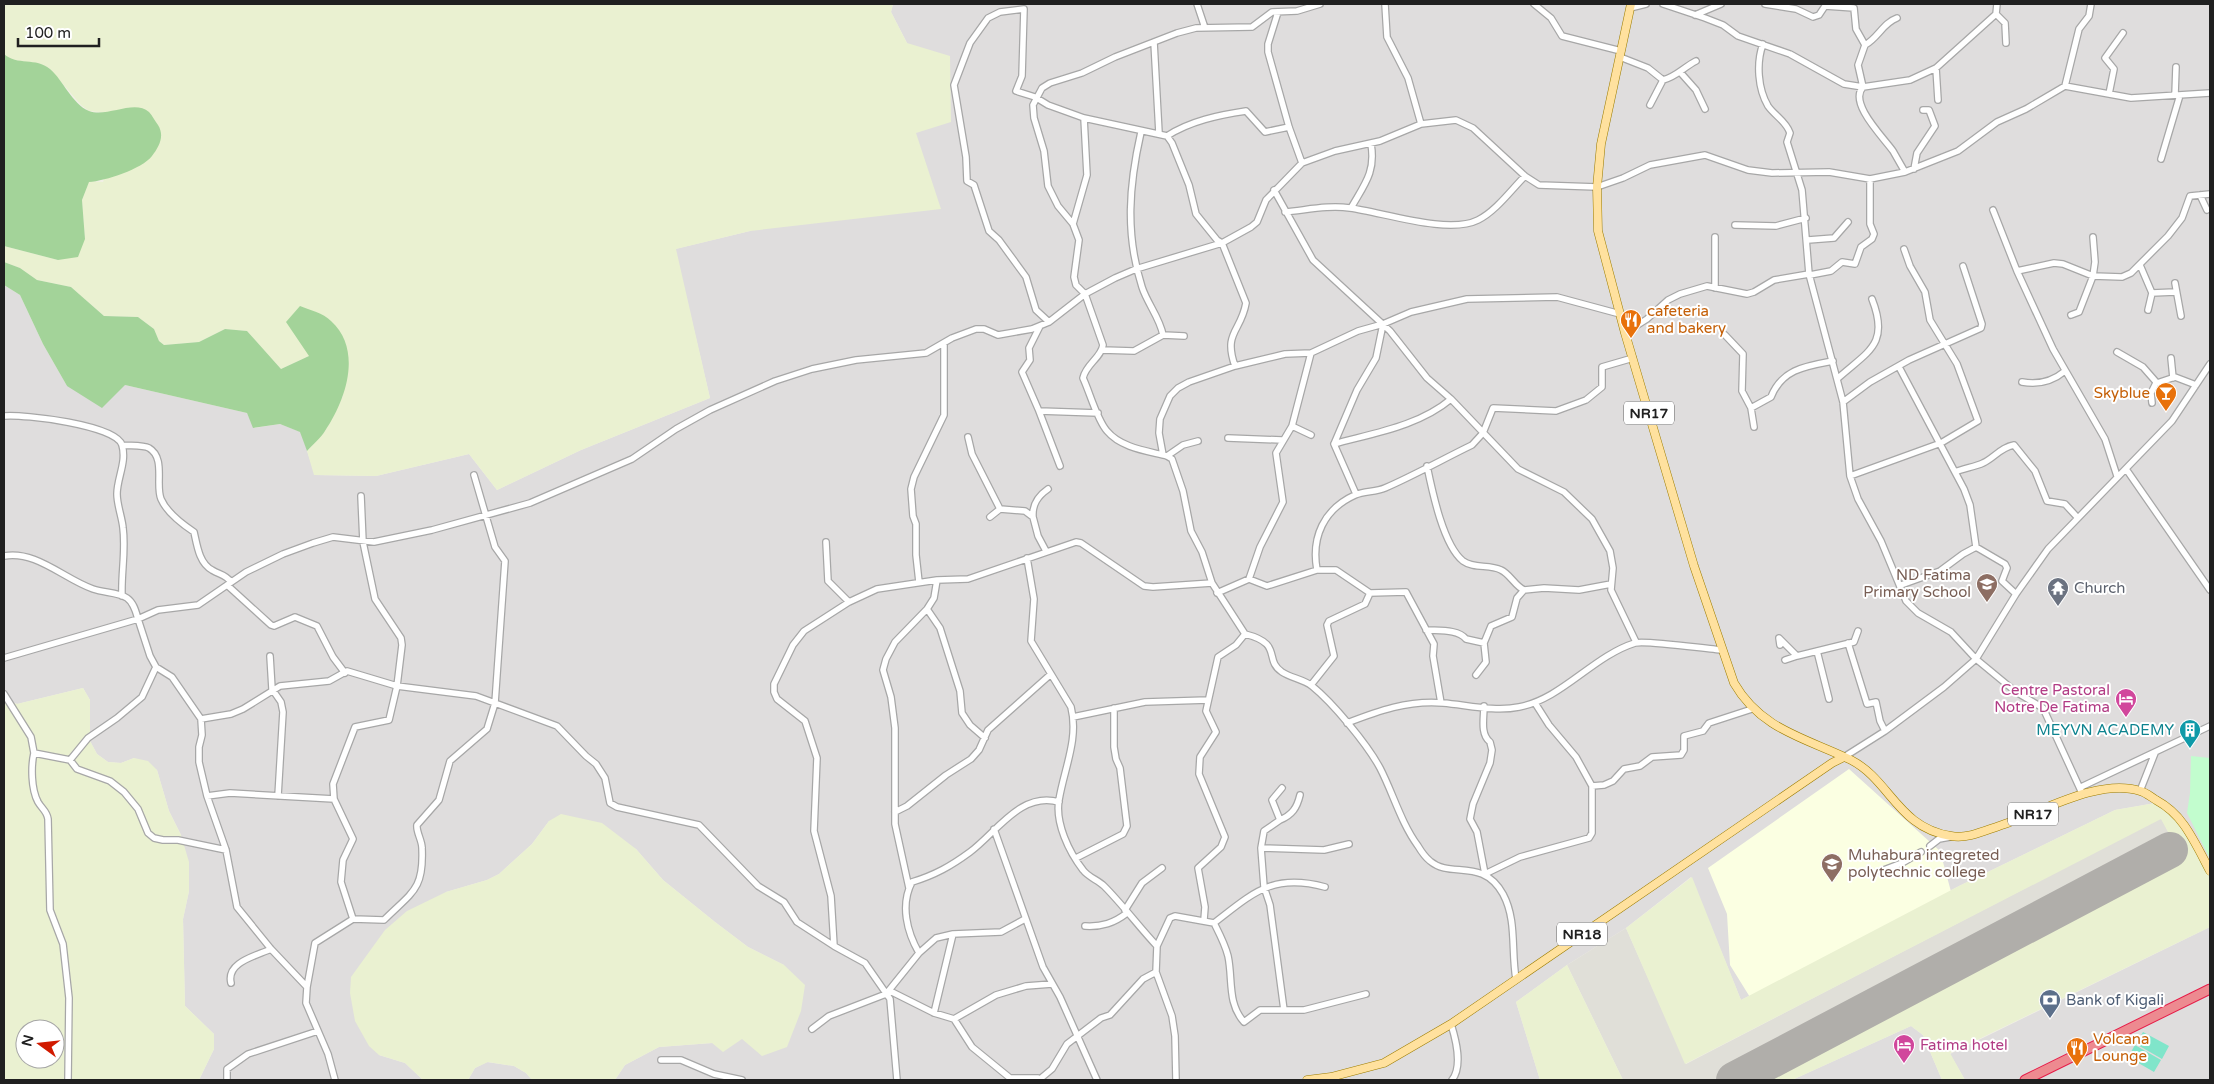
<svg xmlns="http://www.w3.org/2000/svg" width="2214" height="1084" viewBox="0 0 2214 1084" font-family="'Varela Round',sans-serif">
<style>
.residential{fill:#dfdddd}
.education{fill:#fbffe2}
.airport{fill:#e0dfd8}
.farmland{fill:#eaf1d1;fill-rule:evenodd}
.forest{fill:#a3d399}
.park{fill:#c2fdce}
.pitch{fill:#80e5ca}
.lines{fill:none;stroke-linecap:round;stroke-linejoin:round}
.runway{stroke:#b0aeaa;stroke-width:36}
.minor-casing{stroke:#a7a7a7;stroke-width:8}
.major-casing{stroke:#9d7d00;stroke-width:9}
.highway-casing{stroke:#e61d49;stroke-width:11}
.minor{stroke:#fff;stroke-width:5.5}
.major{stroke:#ffe19e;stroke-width:8}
.highway{stroke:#ed8a90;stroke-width:9}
.labels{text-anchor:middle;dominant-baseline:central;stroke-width:4;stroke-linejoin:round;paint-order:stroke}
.shield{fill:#fff;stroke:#636363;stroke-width:1}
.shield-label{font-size:14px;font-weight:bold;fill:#202020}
.food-label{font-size:15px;fill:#c56008;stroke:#fff;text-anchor:start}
.education-label{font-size:15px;fill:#785e54;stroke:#fff;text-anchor:end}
.worship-label{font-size:15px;fill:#5b616d;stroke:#fff;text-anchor:start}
.hotel-label{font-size:15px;fill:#b23c85;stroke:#fff;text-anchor:end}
.culture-label{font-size:15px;fill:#0d838f;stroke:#fff;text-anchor:end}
.service-label{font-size:15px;fill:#4e5e75;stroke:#fff;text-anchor:start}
</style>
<rect width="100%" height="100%" fill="#f1efe6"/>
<!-- residential -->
<path class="residential" d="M893,4h1317v871l-43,-74 -52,9 -156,76 -218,114 -50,-123 -65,51 -59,37 -51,37 24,78h-925l10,-15 34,-18 53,-4 72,-78 -36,-18 -33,-25 -52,-42 -27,-31 -87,-28 -17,23 -33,30 -12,6 -41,12 -67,163 26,8 18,17h-224l15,-31v-15l-29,-28 -2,-87 6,-28 -8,-56 -12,-24 -12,-41 -23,-12 -13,5 -13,-1 -11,-8 -7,-13v-41l-7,-12 -66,16 -13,-5v-414l16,10 23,49 24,42 58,-1 122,28 7,15 26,-4 21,8 14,43 61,1 93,-22 28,36 84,-40 129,-52 -35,-149 75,-18 166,-98 -9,-90 -16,-31z
M2210,927v153h-245l-15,-26z
M1911,1026l12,9 19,45h-150z
M487,1062l27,4 12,7 6,7h-64l7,-12z"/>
<!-- education -->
<path class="education" d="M1849,769l91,82 13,48 -200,103 -23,-37 -3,-51 -19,-46z"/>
<!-- airport -->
<path class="airport" d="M2161,818l19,36 -161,93 -156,79 -96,54h-144l-56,-115 59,-37 60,136z"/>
<!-- farmland -->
<path class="farmland" d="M4,4h889l-2,8 16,31 43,13 1,66 -35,11 25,76 -191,22 -74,18 34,149 -129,52 -84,40 -28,-36 -93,22 -62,-1 -7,-24 18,-20 18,-35 -34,-40 -28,13 -34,-38 -22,-2 -26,13 -35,3 -5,-4 -5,-12 -16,-12 -34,-1 -33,-29 -34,-7 -17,-12 -16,-6v-16l54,14 27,-21 -3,-39 7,-19 14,1 25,-73 -19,4 -20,-2 -8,-6 -32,-37 -8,-4 -29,-4 -7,-5z
M83,688l7,12v41l7,13 11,8 13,1 13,-5 14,3 9,9 12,41 12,24 8,27v29l-6,28 2,87 29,28v15l-15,31h-195v-381l13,5zM25,1029h30v30h-30z
M2167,801l43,74v52l-260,126 15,27h-23l-19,-45 -12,-9 -119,54h-25l96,-54 156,-79 161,-93 -19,-35 -476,245 -59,-136 66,-51 49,123 218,-114 156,-76z
M561,814l41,9 34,26 27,31 52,42 33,25 36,18 21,20 -4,26 -14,36 -25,9 -20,-17 -19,13 -11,-9 -53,4 -34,18 -10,15h-83l-6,-7 -12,-7 -26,-4 -13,6 -7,12h-45l-18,-17 -26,-8 -10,-9 -14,-25 -5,-28 1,-16 34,-47 22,-19 39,-19 41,-12 12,-6 33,-30 17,-23z
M1567,965l56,115h-83l-24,-78z"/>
<!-- forest -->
<path class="forest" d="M4,54c13,12 32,3 46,15 13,11 22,35 39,42 18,7 45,-12 60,1 3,3 6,9 9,13 7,11 1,22 -6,31 -10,13 -47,25 -63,26l-7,18 3,39 -7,18 -20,3 -54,-14z
M4,262l16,6 17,12 34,7 33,29 34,1 16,12 5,12 5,4 35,-3 26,-13 22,2 34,38 28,-13 -23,-34 14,-16c10,4 23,7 31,15 32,29 15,79 -6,110 -4,7 -12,13 -18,20l-7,-19 -20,-8 -27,4 -6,-15 -122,-28 -23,23 -35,-22 -24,-42 -23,-49 -16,-10z"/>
<!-- park -->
<path class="park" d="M2191,756l19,2v101l-23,-46 3,-20z"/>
<!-- pitch -->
<path class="pitch" d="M2143,1032l26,14 -7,13 -26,-15z
M2135,1045l26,15 -7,12 -26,-15z"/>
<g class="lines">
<!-- runway -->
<path class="runway" d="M1734,1080l436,-230"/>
<!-- minor casing -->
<g class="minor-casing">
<path id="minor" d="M1197,4l8,24
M1385,4l2,33 21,41 13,46
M1534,4l17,14 11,18 59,15
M1663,4l42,14 18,7 15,11 52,18 54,30 19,3 47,-7 26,-12 60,-54 1,-10
M1765,4l31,5 17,8 6,-2 6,-9 29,2 2,21 9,16 -7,20 5,22c-15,16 21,51 30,64 4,7 8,14 12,21
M1630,8l16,-4
M1278,12l-10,32v8l21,75 13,36
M1996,14l9,9 1,20
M1695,15l26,-11
M1154,42l5,91
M1763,44c-7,19 -5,45 5,62 7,10 18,15 22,27l-3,9 15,48 7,84 34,128 7,74 8,23 23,42 25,60 12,12 33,19 25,27 40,33 27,16 39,85
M1865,45c13,-7 18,-22 32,-27
M1620,57l28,11 15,12 -13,25
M1936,68l2,32
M1680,72l16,18 9,19
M1663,80c13,-3 21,-13 33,-19
M2065,86l14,-57 10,-13 2,-12
M2109,94l5,-25 -9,-11 18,-25
M2175,95l1,-28
M1084,118l3,57 -14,49 6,16 -5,37 2,8 9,9 18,51c-2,13 -17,19 -20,33 7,15 14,42 24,53 14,17 41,20 60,25l5,3 11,32 8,40 11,21 10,31 33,51c39,10 18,25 37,38 9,6 21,7 30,14 21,17 55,58 68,82 13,25 21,55 38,78 3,5 7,11 12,15 21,18 52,-4 73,33 14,26 8,56 13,85
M1141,132c-12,53 -16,102 1,155 5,16 18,31 21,48
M1167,136c23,-15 52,-21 79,-25l19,21 24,-5
M2161,159l19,-64
M1914,169l3,-16 18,-27 -6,-16h-6
M1274,190l39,70 77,71 37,47 24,21 67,70 46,23 28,27 18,32 3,17 -2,22 25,52
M2200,195l7,15
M1351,208c13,-23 25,-36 20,-64
M1993,210l24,61 36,78 52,90 12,37
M1285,212c22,-2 43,-7 65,-4 32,4 98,27 128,12 18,-9 33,-30 47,-44
M1073,224l-15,-18 -10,-20 -4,-35 -10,-33 -1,-13 9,-17 8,-5 32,-10 33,-16 62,-24 19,-5 56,-1 20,-15 25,-1 23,-7
M1735,225l41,1 30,-8
M1715,237v51
M1808,240l26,-2 14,-16
M2140,265l12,28
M2017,271l37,-8 9,1 30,12 29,1 9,-4 37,-37 14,-18 8,-22 20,-2
M1810,275l21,-4 11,-9 13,2 6,-17 11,-8 2,-5 -4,-10v-45
M2175,283l6,33
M2148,310l4,-17 23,-1
M2071,315l8,-3 14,-36 2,-14 -2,-25
M1049,322l-13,-12 -10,-33 -27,-37 -10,-9 -15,-46 -7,-4 -1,-24 -12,-72 16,-42 18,-25 12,-6 24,-3 -2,67 -6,15 19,6 13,8 36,13 83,18 5,7 17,42 7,29 21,26 5,3 24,60c-5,29 -23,29 -11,63
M1040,326l-11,22 1,12 -8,12 17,39 59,2
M1625,333l22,-14 21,-19 12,-6 27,-8 40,8 7,-2 20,-12 35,-6
M1725,335l18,19 -1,37 9,17 3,19
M1102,350l32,1 29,-16 21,1
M2117,352l26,15 14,16 18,-6 21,8
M2171,358l2,20
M1899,367l65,122 6,16 6,42
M1837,379c31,-28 53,-34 35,-80
M2022,382c16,3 31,-1 43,-11
M1843,402l27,-20 39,-22 72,-32 1,-4 -19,-58
M2152,403l-1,-10 5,-10
M1751,408l20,-11c11,-28 35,-31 62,-36
M1039,411l21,55
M4,416c20,-2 112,9 118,29 5,17 -5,33 -5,49 0,11 5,23 6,34 3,23 -2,45 -1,68
M1292,426l19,9
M968,437l4,17 28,55
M1228,438l54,2
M1334,444c40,-11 85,-18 117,-45
M122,445c7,1 21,0 27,3 17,10 6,37 12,51 6,14 21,25 33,33 3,13 5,31 18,38 8,5 13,4 19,12
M1163,455l-4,-22 1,-14 10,-23 8,-8 11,-6 46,-16 50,-12 26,-1 47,-22 25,-7 28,-12 56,-13 90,-2 63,17
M1167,456l16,-11 15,-4
M1427,466c5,24 16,79 36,95 11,8 26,3 38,9 9,4 14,16 23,20l20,-2 35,2 32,-6
M2126,469l84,121
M1955,472c9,-4 20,-5 28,-9 11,-5 18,-16 31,-18l21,26 12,30 18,3 12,13
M1850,476l91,-33 37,-22 -21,-57 -27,-44 -5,-28 -15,-26 -6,-17
M1356,494l-22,-50 23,-54 19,-32 7,-34
M990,517l10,-8 25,2 8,6 5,19 8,15
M1033,517c-1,-13 5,-21 15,-28
M826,542l2,39 21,21
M4,556c32,-6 60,23 89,33 11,4 25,3 34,9 7,5 9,14 11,21l20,-9 40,-5 48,-33 37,-18 30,-11 20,-6 41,5 58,-12 98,-27 102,-44 44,-30 34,-19 65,-29 37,-12 44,-9 70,-7 26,-15 24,-9h8l14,6 34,-6 17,-7 36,-28 30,-16 21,-9 86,-26 29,-16 6,-5 9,-22 36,-37 33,-12 45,-10 41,-17 35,-4 17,8 52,48 14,9 58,2 26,-9 27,-13 55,-10 43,15 24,3 57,-1 41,7 35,-7 53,-21 39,-29 29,-13 39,-23 66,12 79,-5
M1027,558l7,41 -3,42 40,66c8,32 -7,62 -12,93 -4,23 10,52 24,70 5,7 15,10 21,16 19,19 35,41 53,60l-1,26 16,44 3,20 1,44
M1317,570c-6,-33 7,-61 38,-75 9,-4 21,-3 30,-7 30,-13 58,-29 87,-43l11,-12 10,-25 63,3 30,-11 16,-13v-20l31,-9
M1249,579l11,-32 23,-45 -7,-49 16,-27 19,-73
M919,582l-3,-27v-31l-3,-8 -2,-27 3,-12 30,-62v-72
M227,585l44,40 3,1 21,-9 22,9 16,31 12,16
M1901,585l39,-14 23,-17 13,-7 29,17 2,4 -5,13 14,13
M1217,593l32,-14 18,7 50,-16h19l34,23 36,-1 28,52 -1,12 8,47
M927,609l13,19 20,63 2,22 8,12 15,13
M1426,630c13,1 32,-1 40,9l18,4
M1848,643l19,61 9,-2 4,19 5,10
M1780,645l-1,-7 18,18 -12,4
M1817,651l12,48
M270,656l2,33 9,13 2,10 -5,84
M1797,656l57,-14 4,-11
M4,658l134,-39 12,37 6,11 16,10 29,42 1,16 -3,12v15l8,34 19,54 11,57 34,42 36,38 -1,16 22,51 7,26
M1476,675l10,-13 -2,-19 7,-17 21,-9 5,-19 7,-8
M1311,685l23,-29 -7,-31 2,-4 36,-17 5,-11
M4,694l27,43 3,16 36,7 7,9 33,12 14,11 14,17 10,24 6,5 9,2h15l48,10
M1484,706c0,12 -4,28 6,36l2,8 -2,13 -17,41 -3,15 7,13 8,42 35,-17 69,-19 3,-5v-47l-16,-29 -27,-32 -14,-22
M1073,717l72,-15 63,-2
M201,719l30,-5 12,-5 37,-23 49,-5 18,-10 50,15 79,10 81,30 29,30 10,8 9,14 5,25 7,4 82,18 59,61 26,16 13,20 37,24
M1347,723c31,-12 61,-23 96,-20 24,2 52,9 76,4 43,-8 74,-51 116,-64 11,-3 71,6 87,7
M34,753c-3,13 -3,36 4,49 4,7 9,9 10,17l2,91 13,34 6,54 -1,82
M1844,757l41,-26 59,-44 32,-28 40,-65 32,-45 124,-128 38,-57
M70,760l18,-22 29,-20 25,-21 14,-30
M1592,786l12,-1 9,-4 11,-12 16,-3 12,-9 29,-2 3,-5v-14l19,-5 6,-8 43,-14
M2081,787l129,-61
M1282,788l-10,12 8,20 -16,11 -3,17 3,39 6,18 14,105
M2140,791l15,-38
M207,796l23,-3 104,6
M895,812l12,-6 39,-31 25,-16 8,-9 9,-20 63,-56
M1280,820c12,-5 17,-12 20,-25
M994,829l49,138 17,30 37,83
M1930,846l9,-7 11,-2
M1261,848l63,2 25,-6
M1076,858l47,-24 4,-8 -7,-58 -4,-9 -2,-12v-39
M1881,871l21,-8 19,-11
M909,888l-14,-64v-96l-4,-31 -8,-27 3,-11 9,-17 32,-33 7,-11 3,-18
M1125,910l17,-27 20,-15
M353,919l-12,-37 2,-22 10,-21 -19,-40 -1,-15 22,-57 34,-7 8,-34 5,-41 -1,-7 -26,-39 -12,-57 -2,-46
M1204,920l1,-13 -7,-39 23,-21 4,-10 -26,-63 1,-17 16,-25 -10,-21 12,-54 18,-12 9,-11
M1214,923c39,-30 58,-50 111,-36
M1085,926c17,1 29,-3 42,-13
M1157,946l13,-28 5,-2 39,7c5,10 11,21 14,33 5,23 -1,47 16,66l16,-12h44l62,-16
M919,953c-12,-21 -19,-48 -7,-71 23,-7 39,-16 58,-30 27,-20 51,-61 89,-50
M231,983c-5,-21 25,-27 40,-34
M307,987l8,-44 38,-24 31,1c28,-28 40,-30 38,-72 0,-8 -6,-16 -5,-23l22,-25 11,-39 37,-32 8,-26 10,-142 -10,-14 -21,-72
M890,991l44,22 20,6 42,-24 30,-9 26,-2
M934,1013l19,-79
M954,1019l18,28 38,31h28l2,2
M1451,1024c5,16 12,42 1,56
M812,1029l17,-13 57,-22 33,-41 17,-15 17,-4 48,-2 24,-13
M661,1060h20l33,14 28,6
M1040,1079l12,-10 15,-25 34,-26 9,-3 33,-36 13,-7
M227,1080v-11l21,-15 70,-23
M897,1080l-7,-81 -25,-36 -31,-17 -3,-50 -17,-65 3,-73 -12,-37 -28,-22 -3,-7v-8l19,-39 11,-14 45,-29 28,-13 60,-9 31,-1 108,-37 5,1 63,43 9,1 59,-4"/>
</g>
<!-- major casing -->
<g class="major-casing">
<path id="major" d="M1631,4l-30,140 -4,43 1,44 27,102 69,233 40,117c27,47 72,55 117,77 39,20 47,68 100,76 16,3 33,-5 48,-10 39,-12 99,-49 141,-35 5,1 11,6 16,9 11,6 21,15 28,25 10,14 18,31 26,46
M1307,1080l24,-3 53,-14 67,-39 381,-261 12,-6"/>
</g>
<!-- highway casing -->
<g class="highway-casing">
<path id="highway" d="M2025,1080l185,-91"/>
</g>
<!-- minor -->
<use href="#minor" class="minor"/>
<!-- major -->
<use href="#major" class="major"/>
<!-- highway -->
<use href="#highway" class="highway"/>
</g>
<!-- icons -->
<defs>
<g id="restaurant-pin" transform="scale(1.125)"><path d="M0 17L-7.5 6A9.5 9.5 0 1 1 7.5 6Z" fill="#e8710a" stroke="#fff"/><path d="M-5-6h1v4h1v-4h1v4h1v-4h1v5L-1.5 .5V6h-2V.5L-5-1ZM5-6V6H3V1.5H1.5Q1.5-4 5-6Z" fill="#fff"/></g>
<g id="bar-pin" transform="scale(1.125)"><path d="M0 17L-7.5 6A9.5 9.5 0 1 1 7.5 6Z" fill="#e8710a" stroke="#fff"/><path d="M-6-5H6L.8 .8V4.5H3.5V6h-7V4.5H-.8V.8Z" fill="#fff"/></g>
<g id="school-pin" transform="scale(1.125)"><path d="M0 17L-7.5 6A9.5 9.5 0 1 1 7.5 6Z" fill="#8d6e63" stroke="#fff"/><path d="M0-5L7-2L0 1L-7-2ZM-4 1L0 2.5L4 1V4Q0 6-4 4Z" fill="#fff"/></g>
<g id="temple-pin" transform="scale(1.125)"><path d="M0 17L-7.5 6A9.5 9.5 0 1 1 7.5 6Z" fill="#6b7280" stroke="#fff"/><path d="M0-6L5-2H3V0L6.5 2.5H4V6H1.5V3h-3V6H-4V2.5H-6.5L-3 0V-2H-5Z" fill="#fff"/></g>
<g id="hotel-pin" transform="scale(1.125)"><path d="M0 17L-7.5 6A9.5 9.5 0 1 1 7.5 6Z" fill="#d1479c" stroke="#fff"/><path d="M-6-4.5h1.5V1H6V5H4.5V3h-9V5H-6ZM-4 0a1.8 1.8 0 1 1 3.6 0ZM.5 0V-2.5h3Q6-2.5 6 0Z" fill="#fff"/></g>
<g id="building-pin" transform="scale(1.125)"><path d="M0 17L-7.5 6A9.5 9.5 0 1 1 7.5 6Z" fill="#0f9aa8" stroke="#fff"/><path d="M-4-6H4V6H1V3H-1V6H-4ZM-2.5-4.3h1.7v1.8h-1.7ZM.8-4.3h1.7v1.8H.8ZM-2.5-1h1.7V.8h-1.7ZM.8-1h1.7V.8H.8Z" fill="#fff"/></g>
<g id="bank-pin" transform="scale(1.125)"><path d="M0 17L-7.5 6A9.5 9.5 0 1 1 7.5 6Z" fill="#5c6f8a" stroke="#fff"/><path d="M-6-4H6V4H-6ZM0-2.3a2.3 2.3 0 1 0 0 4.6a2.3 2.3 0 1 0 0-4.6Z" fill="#fff"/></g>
</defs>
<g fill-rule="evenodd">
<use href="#restaurant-pin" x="1631" y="320"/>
<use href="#bar-pin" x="2166" y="393"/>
<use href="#school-pin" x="1987" y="584"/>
<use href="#temple-pin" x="2058" y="588"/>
<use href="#hotel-pin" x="2126" y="699"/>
<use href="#building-pin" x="2190" y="730"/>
<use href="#school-pin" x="1832" y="864"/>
<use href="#bank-pin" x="2050" y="1000"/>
<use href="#hotel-pin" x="1904" y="1045"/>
<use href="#restaurant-pin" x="2077" y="1048"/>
</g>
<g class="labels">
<!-- shield labels -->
<g class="shield">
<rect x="1624" y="401.5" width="50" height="23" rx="4"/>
<rect x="2008" y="802.5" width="50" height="23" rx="4"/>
<rect x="1557" y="922.5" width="50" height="23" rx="4"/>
</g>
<g class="shield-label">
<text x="1649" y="413">NR17</text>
<text x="2033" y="814">NR17</text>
<text x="1582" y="934">NR18</text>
</g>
<!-- food labels -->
<g class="food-label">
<text x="1647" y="311">cafeteria<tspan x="1647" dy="17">and bakery</tspan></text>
<text x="2150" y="393" text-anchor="end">Skyblue</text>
<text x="2093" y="1039">Volcana<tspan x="2093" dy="17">Lounge</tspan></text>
</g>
<!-- education labels -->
<g class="education-label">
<text x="1971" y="575">ND Fatima<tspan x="1971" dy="17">Primary School</tspan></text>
<text x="1848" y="855" text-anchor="start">Muhabura integreted<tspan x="1848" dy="17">polytechnic college</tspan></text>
</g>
<!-- worship labels -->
<g class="worship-label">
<text x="2074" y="588">Church</text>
</g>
<!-- hotel labels -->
<g class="hotel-label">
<text x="2110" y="690">Centre Pastoral<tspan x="2110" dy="17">Notre De Fatima</tspan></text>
<text x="1920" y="1045" text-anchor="start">Fatima hotel</text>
</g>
<!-- culture labels -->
<g class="culture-label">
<text x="2174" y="730">MEYVN ACADEMY</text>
</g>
<!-- service labels -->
<g class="service-label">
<text x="2066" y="1000">Bank of Kigali</text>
</g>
</g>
<!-- border -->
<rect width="2214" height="1084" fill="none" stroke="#202020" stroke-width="10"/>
<!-- north arrow -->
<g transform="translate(40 1044) rotate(285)"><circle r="24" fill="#ffffff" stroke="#a6a6a6"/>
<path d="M0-4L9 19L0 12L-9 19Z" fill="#d11a00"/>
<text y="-8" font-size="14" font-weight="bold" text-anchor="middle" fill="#202020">N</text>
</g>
<!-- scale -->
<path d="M18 38v8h81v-8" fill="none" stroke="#202020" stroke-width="2.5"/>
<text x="25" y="38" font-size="15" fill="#202020" stroke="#ffffff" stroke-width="4" paint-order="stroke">100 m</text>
</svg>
